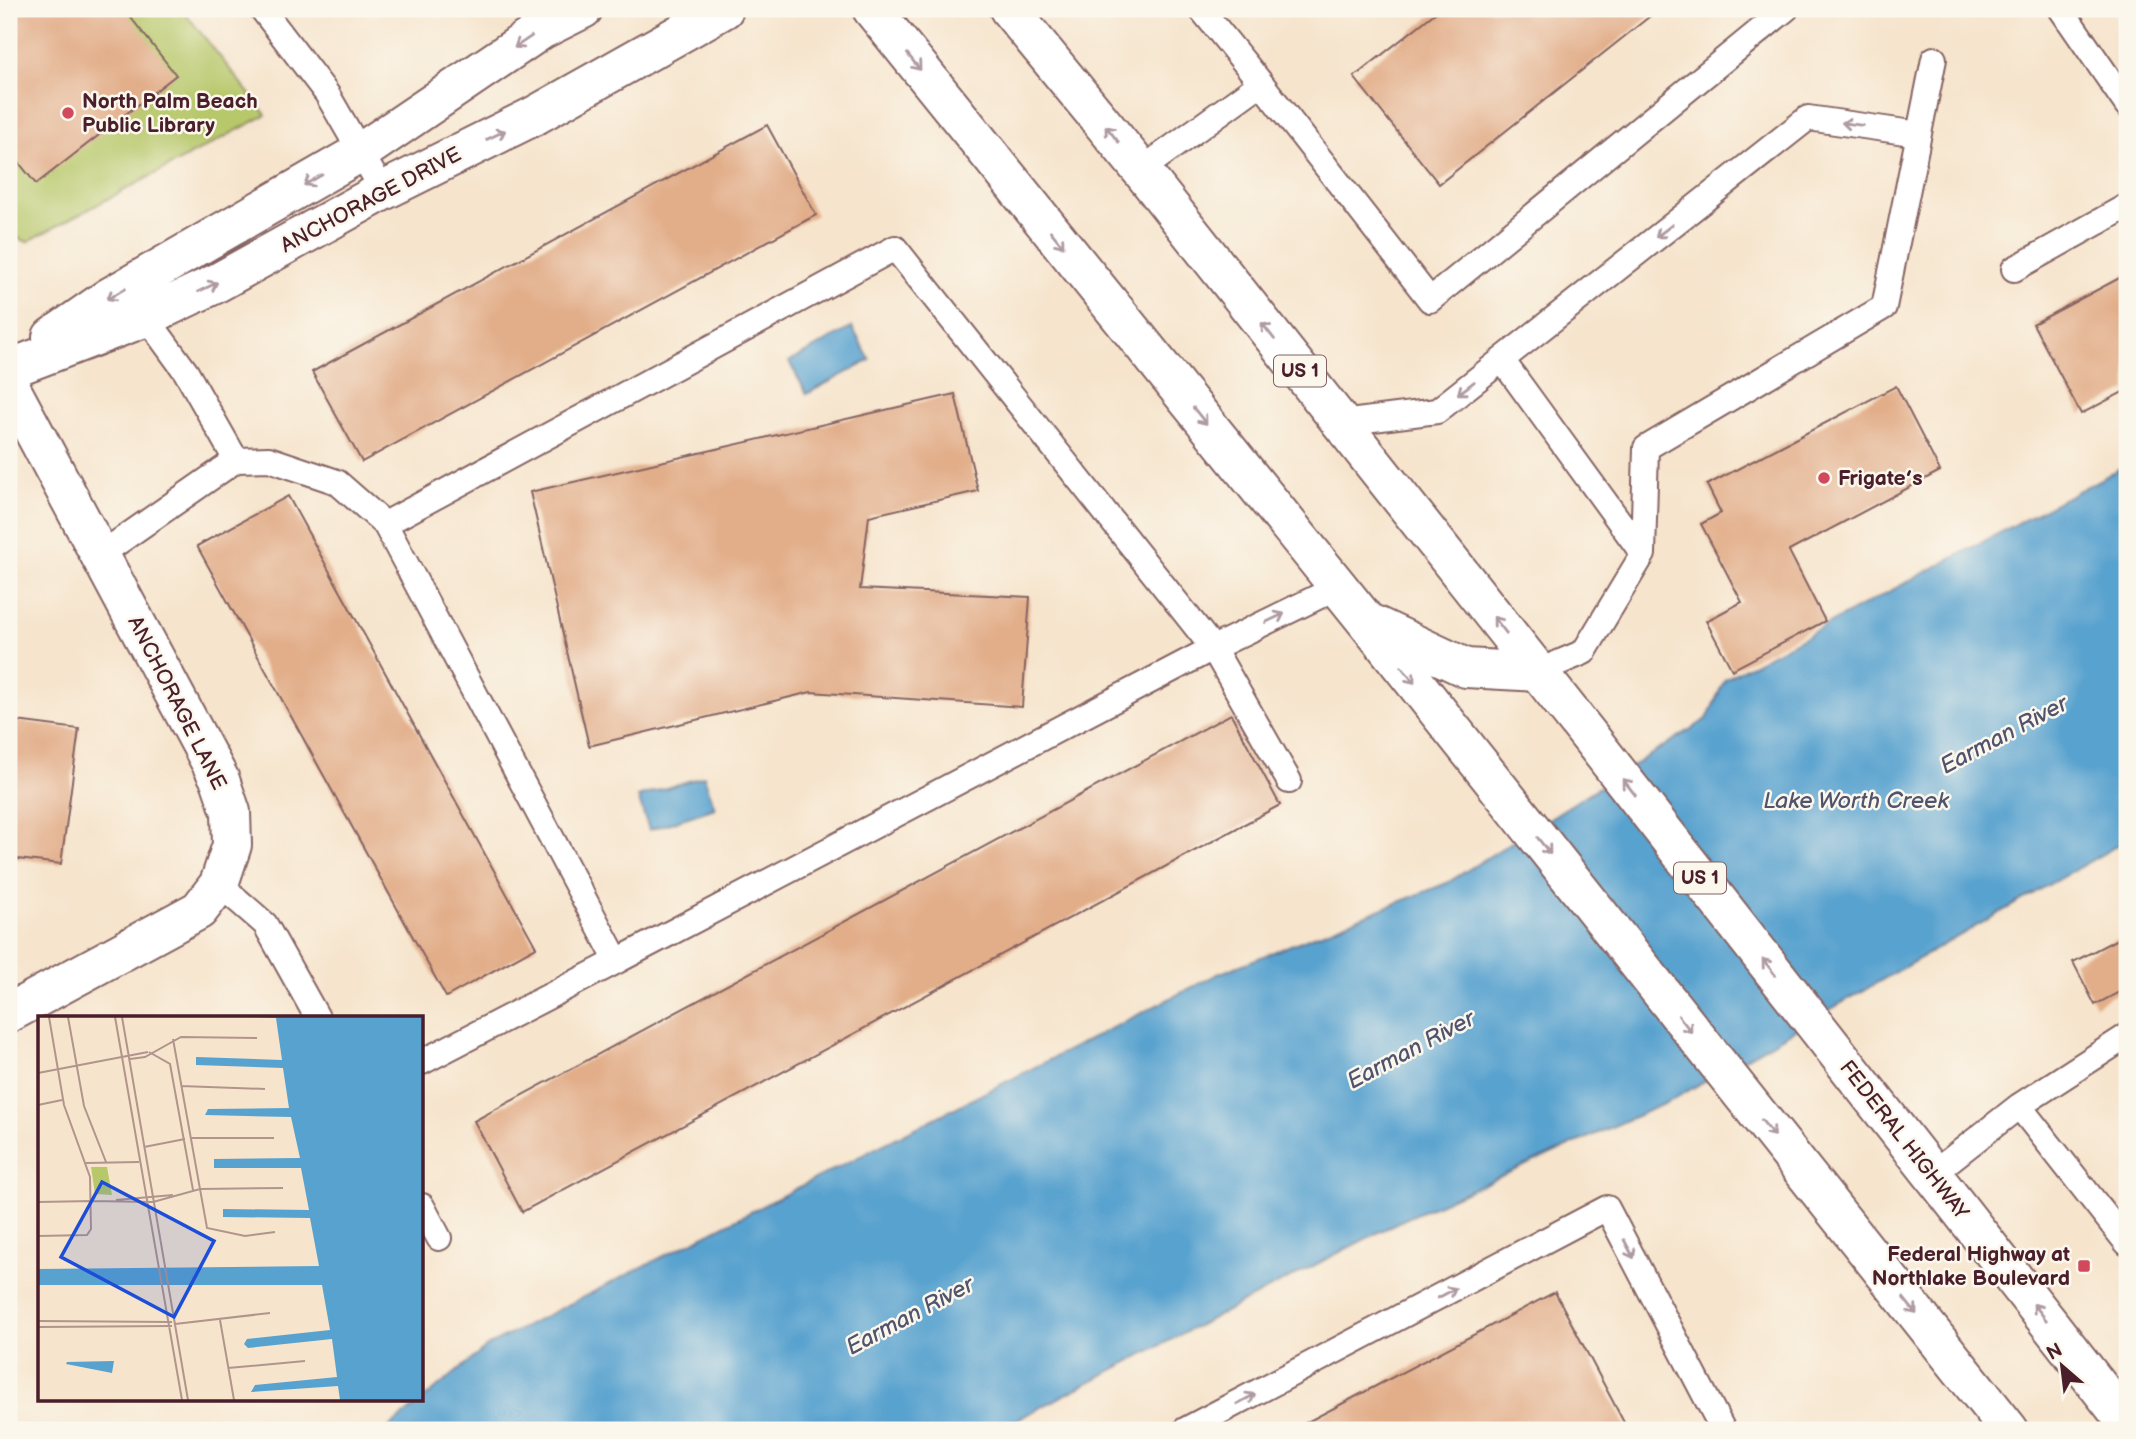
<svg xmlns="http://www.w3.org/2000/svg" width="2136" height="1439" viewBox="0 0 2136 1439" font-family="'Balsamiq Sans',sans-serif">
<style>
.green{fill:#b7c86b;stroke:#80744b;stroke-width:2}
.water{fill:#58a2cf;stroke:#51607d;stroke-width:2}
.building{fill:#e2ae8a}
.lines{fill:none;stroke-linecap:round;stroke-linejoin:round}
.service-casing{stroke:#866463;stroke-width:28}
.minor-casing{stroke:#866463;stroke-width:42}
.primary-casing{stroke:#866463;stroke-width:42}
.service{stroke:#fff;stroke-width:24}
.minor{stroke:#fff;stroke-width:38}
.primary{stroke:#fff;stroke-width:38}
.oneway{stroke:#ae9aa0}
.poi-dot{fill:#d1495b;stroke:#fbf7ec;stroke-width:2.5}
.labels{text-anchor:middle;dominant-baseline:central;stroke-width:5;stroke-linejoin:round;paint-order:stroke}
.shield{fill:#fbf7ec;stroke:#7f6065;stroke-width:2}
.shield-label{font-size:19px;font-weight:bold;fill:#4a1f2b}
.poi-label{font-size:21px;font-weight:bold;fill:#4a1f2b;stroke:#fbf7ec;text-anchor:start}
.street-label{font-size:21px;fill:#4a1f2b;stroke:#fbf7ec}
.water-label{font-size:23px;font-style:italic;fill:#50536d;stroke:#fbf7ec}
.inset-road{fill:none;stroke:#b1958c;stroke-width:2}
.view{fill:#1d4ed8;fill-opacity:0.15;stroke:#1d4ed8;stroke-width:3.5}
.inset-edge{fill:none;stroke:#4a1f2b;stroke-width:3.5}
</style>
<rect width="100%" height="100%" fill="#fbf7ec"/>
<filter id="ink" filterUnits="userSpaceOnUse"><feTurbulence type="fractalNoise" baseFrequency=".0143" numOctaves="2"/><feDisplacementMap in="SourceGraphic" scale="14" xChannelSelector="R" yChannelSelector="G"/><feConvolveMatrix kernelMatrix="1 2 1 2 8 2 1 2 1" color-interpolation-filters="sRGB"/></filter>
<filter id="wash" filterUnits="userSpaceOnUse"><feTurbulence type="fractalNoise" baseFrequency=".00686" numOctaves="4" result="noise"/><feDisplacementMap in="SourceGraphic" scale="28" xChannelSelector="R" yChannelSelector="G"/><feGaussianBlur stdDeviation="1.57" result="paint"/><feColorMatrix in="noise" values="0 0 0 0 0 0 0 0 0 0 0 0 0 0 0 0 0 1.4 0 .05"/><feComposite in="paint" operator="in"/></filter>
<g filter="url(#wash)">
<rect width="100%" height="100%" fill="#f6e4cc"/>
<!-- green -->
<path class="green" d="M9,9h173l84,106 -239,127 -18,-8z"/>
<!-- water -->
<path class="water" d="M852,327l18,33 -63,34 -18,-32z
M2127,465v375l-457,261 -272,121 -401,208h-611l103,-85 729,-371 229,-91 260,-164 18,-40z
M704,776l11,32 -66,22 -11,-33z"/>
<g id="blocks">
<!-- building -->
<path class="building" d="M9,9h115l52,66 -140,109 -27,-34z
M1440,9h219l-220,175 -85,-107z
M767,125l49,90 -454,247 -50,-90z
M2127,274v116l-46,24 -48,-90z
M1896,386l44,85 -151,80 36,70 -93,49 -26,-49 36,-19 -41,-78 20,-11 -14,-28z
M955,394l23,97 -109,25 -9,73 170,8 -8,110 -211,-15 -222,54 -59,-254z
M288,496l248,451 -90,50 -249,-451z
M1231,714l49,91 -758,407 -48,-91z
M9,720l70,9 -18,135 -52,-6z
M2127,934v54l-32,17 -22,-43z
M1555,1292l73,138h-336z"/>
</g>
</g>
<g filter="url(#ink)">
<use href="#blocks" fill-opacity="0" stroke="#866463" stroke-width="2"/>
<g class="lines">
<!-- service casing -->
<g class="service-casing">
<path id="service" d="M262,9l65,85 56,97
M1201,9l60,74 169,217 356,-291
M2061,9l66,96
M1141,170l120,-87
M2014,269l113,-63
M146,317l40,55 50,88 33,-1 68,23 48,42 232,437 596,-313 125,-61
M1502,360l141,194
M1341,423l96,-12 371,-293 111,16
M385,524l510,-276 318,400 76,133
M100,555l136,-95
M1537,672l47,-20 59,-98 3,-106 238,-141 50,-248
M219,884l46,40 52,93
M422,1062l195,-101
M2019,1106l108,137
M1931,1175l88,-69 108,-70
M422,1206l17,32
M1185,1430l422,-222 116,222"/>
</g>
<!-- minor casing -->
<g class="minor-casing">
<path id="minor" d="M52,337l56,-39 253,-146 180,-122 42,-21
M9,369l137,-52 69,-33 168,-93 151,-75 190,-107
M9,385l211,395 11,32 1,33 -13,39 -20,26 -190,103"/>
</g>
<!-- primary casing -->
<g class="primary-casing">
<path id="primary" d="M872,9l494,612 643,809
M1009,9l132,161 448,566 538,687
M1374,625l92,43 71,4"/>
</g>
<!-- service -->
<use href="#service" class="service"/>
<!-- minor -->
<use href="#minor" class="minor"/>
<!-- primary -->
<use href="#primary" class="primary"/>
</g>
<!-- one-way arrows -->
<defs><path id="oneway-shaft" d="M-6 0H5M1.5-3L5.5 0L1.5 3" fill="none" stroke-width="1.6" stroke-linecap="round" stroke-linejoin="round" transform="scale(1.75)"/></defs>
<g class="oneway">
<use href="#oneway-shaft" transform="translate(523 42) rotate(146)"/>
<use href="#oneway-shaft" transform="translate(914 62) rotate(51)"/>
<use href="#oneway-shaft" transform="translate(1852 124) rotate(-172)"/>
<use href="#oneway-shaft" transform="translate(1112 134) rotate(-129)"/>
<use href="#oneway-shaft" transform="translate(496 135) rotate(-26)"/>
<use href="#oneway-shaft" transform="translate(313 180) rotate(150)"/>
<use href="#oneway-shaft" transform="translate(1664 231) rotate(142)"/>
<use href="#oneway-shaft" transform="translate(1057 239) rotate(51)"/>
<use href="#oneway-shaft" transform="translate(208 287) rotate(-26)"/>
<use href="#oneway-shaft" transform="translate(116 294) rotate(149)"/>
<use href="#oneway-shaft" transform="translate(1268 331) rotate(-128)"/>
<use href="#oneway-shaft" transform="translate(1466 388) rotate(142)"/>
<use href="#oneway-shaft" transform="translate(1200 416) rotate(51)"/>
<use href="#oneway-shaft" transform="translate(1275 618) rotate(-26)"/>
<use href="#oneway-shaft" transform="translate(1500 625) rotate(-128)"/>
<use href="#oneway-shaft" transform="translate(1408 675) rotate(51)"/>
<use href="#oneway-shaft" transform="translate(1629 787) rotate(-128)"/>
<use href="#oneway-shaft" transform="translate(1544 846) rotate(52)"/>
<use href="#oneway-shaft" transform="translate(1769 967) rotate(-128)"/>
<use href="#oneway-shaft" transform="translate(1685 1024) rotate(52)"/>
<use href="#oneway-shaft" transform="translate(1768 1128) rotate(51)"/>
<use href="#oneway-shaft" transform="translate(1629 1249) rotate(62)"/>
<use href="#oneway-shaft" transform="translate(1447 1293) rotate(-28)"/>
<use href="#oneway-shaft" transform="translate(1910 1306) rotate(51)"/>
<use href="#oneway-shaft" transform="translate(2040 1312) rotate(-128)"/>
<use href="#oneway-shaft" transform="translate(1246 1399) rotate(-28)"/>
</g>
</g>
<!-- markers -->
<g class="poi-dot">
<circle cx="68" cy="113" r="7"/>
<circle cx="1824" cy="478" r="7"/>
<rect x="2077" y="1259" width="14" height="14" rx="3.5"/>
</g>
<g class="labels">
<!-- shield labels -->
<g class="shield">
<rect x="1274" y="355.5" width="52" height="31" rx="5"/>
<rect x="1674" y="862.5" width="52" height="31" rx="5"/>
</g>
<g class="shield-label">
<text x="1300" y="371">US 1</text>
<text x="1700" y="878">US 1</text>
</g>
<!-- poi labels -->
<g class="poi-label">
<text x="82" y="101">North Palm Beach<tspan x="82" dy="24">Public Library</tspan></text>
<text x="1838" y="478">Frigate’s</text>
<text x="2070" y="1254" text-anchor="end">Federal Highway at<tspan x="2070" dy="24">Northlake Boulevard</tspan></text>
</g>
<!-- street labels -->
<g class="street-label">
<text transform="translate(371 200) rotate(-28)">ANCHORAGE DRIVE</text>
<text transform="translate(177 703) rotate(63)">ANCHORAGE LANE</text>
<text transform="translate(1904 1140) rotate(52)">FEDERAL HIGHWAY</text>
</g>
<!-- water labels -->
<g class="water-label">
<text transform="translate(2004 735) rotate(-28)">Earman River</text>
<text x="1856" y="801">Lake Worth Creek</text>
<text transform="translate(1411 1050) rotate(-28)">Earman River</text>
<text transform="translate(910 1316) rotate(-28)">Earman River</text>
</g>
</g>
<!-- overview -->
<g transform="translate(38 1016)">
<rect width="385" height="385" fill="#f6e4cc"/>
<path d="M53,151h16l5,28 -17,-1z" fill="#b7c86b"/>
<path d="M214,1h171v383h-83l-2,-14 -87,6 4,-7 82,-8 -5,-38 -84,9 -4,-4 3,-5 83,-9 -8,-45h-284v-16l281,-3 -9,-48 -87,-1v-8l86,1 -8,-42h-87v-9l86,-1 -9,-41 -86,-2 3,-6 81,-1 -6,-40 -87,-3v-8l86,3 -6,-42zM76,345l-2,12 -46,-9 1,-2z" fill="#58a2cf"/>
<path class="inset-road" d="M30,1l16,89 22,56M77,1l67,383M84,1l66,383M135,23l34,189 38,8 30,-4M111,36l21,12 23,126M92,43l15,-2 36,-20 76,1M0,57l110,-21M143,70l84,3M0,89l24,-5M153,122h83M106,131l41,-8M48,147l53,-1M78,184l57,-5M53,185l62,1 47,-13 83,-1M0,186l55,-1M0,220l49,-1 4,-6 -1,-52 -26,-72 -15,-88M182,304l14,80M0,305l134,1M137,308l95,-11M0,311l134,-1M190,352l77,-7"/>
<path class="view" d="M64,166l112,59 -40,76 -113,-60z"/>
<rect width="385" height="385" class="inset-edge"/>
</g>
<!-- margin -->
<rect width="2136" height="1439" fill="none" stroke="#fbf7ec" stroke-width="35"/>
<!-- north arrow -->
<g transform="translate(2062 1366) rotate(332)" stroke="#fbf7ec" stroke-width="5" paint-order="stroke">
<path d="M0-5L12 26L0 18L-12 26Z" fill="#4a1f2b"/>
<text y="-10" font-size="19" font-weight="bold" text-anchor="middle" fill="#4a1f2b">N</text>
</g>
</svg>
